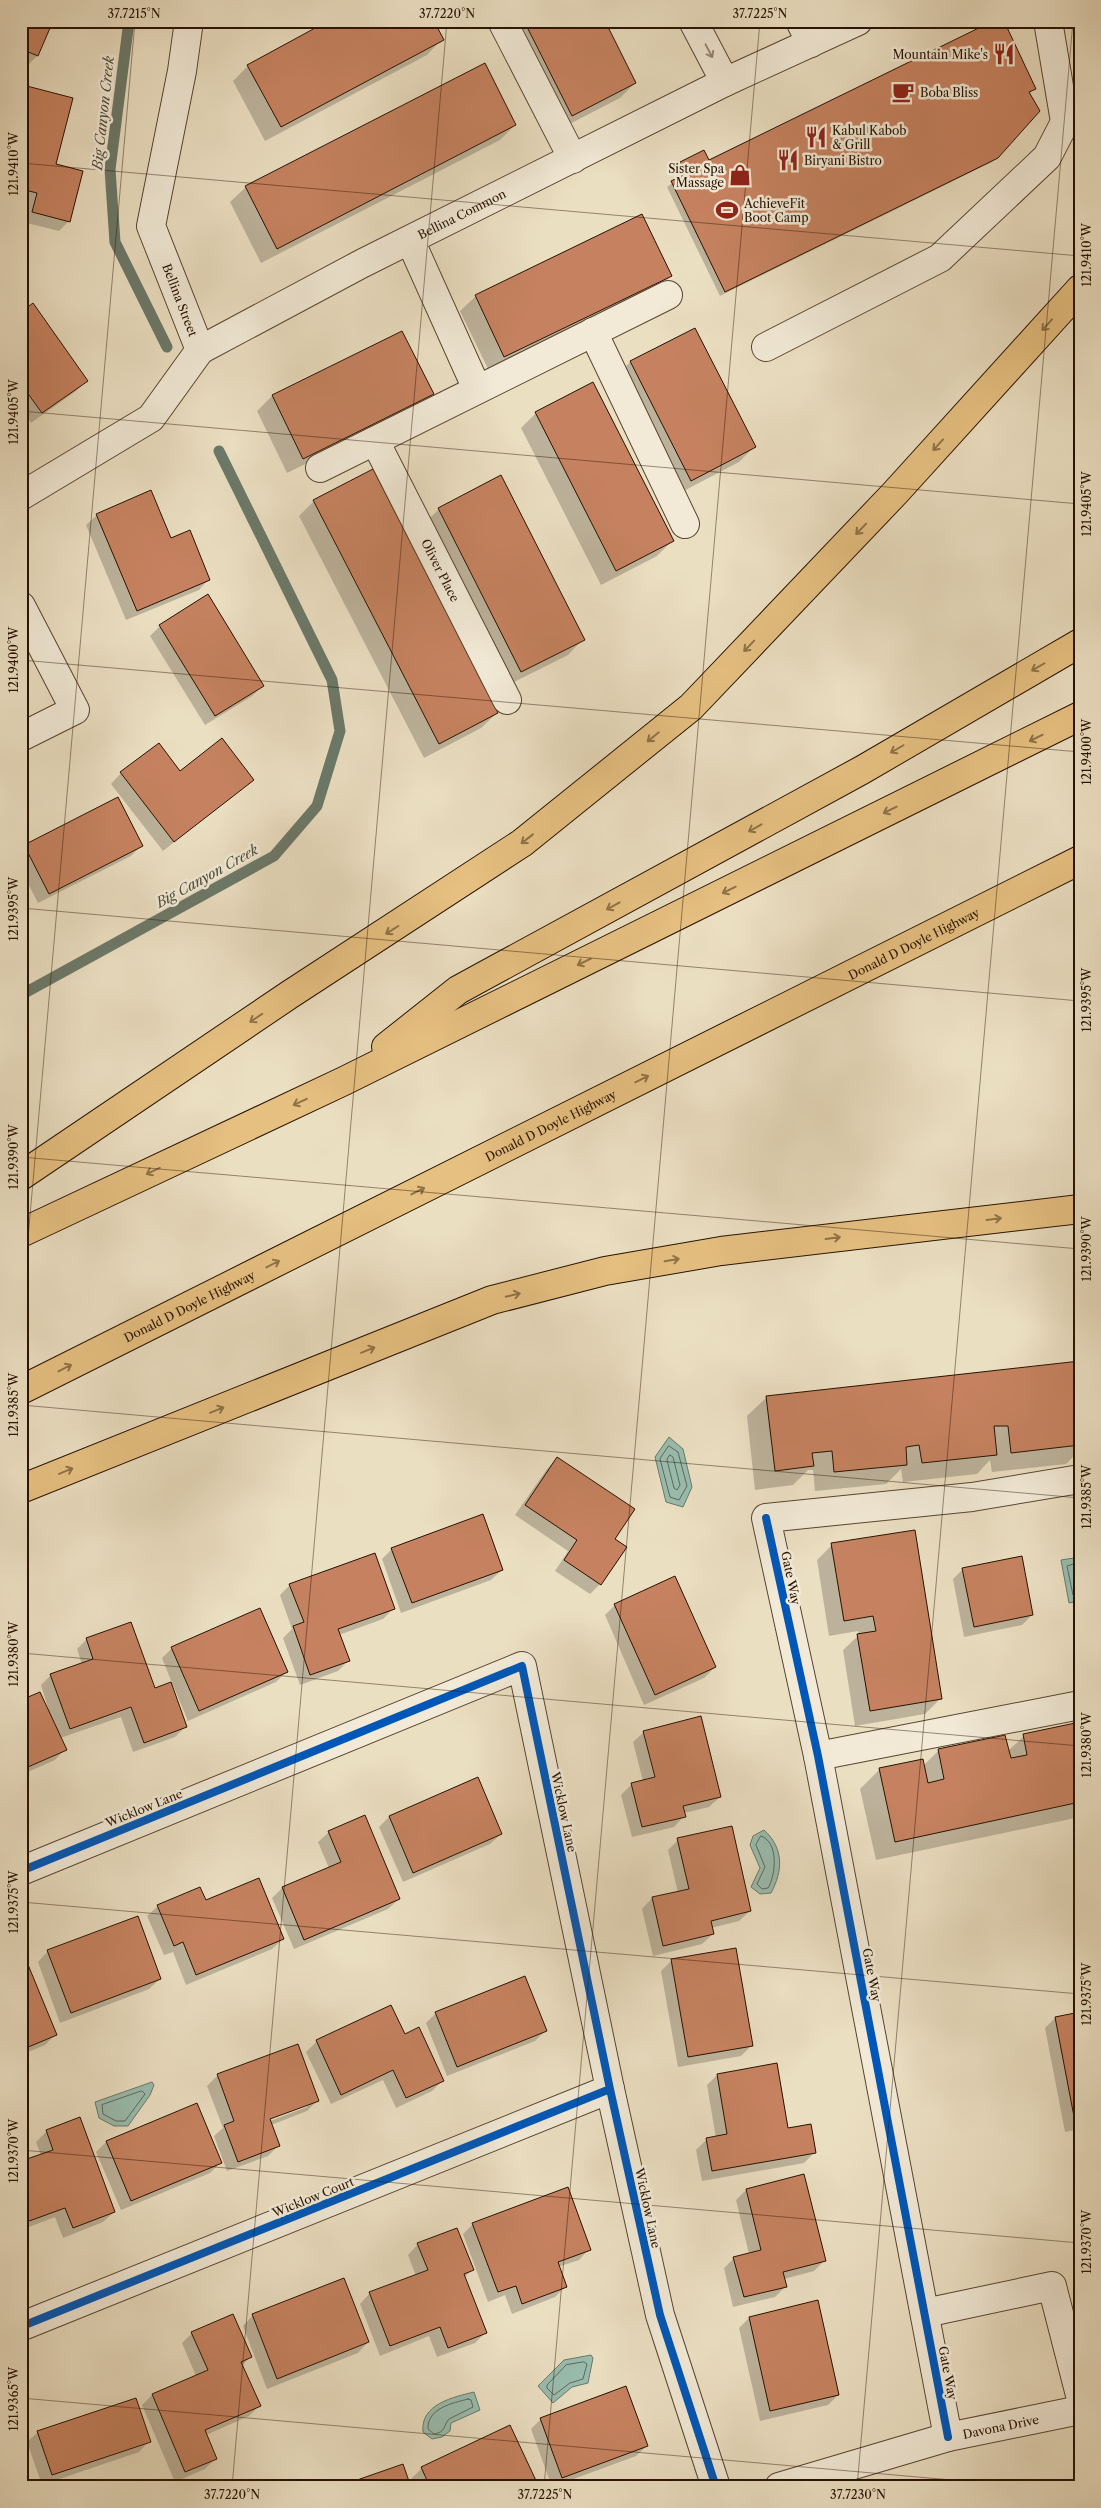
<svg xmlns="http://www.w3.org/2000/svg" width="1101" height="2508" viewBox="0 0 1101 2508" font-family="'Libre Caslon Text',serif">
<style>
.water{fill:#99bdaf;stroke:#6b7969}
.shadow{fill:#0003;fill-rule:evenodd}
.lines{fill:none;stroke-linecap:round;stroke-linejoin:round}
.shore{stroke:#606858;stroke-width:1}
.stream{stroke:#6b7969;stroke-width:11}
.building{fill:#c68260;stroke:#271200}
.minor-casing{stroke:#584530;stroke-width:30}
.highway-casing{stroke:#271200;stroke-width:30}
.minor{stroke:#f2ead7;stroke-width:28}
.highway{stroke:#e6c081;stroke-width:28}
.cycleway-casing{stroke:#f2ead7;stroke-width:11}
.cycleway{stroke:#0057b8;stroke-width:8}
.oneway{stroke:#978976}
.oneway2{stroke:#907247}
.ticks{fill:none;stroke:#271200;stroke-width:1;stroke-opacity:0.45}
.labels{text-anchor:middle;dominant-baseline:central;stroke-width:5;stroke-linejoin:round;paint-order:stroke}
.poi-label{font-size:12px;fill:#271200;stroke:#f2ead7;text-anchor:start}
.street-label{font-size:12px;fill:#271200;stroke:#f2ead7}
.water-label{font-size:14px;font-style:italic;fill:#4f4e3d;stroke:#f2ead7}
.neatline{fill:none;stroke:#271200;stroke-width:2}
.ticks-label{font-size:12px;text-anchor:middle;fill:#271200}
</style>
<rect width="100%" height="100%" fill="#ebdfc2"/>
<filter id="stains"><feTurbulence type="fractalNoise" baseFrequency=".004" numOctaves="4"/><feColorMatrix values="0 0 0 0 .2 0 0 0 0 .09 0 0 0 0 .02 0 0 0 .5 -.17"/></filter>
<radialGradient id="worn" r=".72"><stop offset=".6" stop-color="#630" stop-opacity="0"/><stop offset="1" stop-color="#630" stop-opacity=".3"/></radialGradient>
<!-- water -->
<path class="water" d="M669,1437l14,12 9,38 -9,20 -17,-5 -11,-45z
M1080,1557v44l-11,2 -8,-43z
M764,1830c20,18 19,41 7,63l-11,1 -9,-7 9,-19 -10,-23 3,-9z
M152,2082l2,3 -4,10 -22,31h-14l-15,-8 -4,-16z
M591,2355l2,3 -5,25 -16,4 -19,16 -15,-17 26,-26z
M474,2392l6,18 -29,13 -1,8 -8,6 -10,2 -9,-7c-3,-28 31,-35 51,-40z"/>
<!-- shadow -->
<path class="shadow" d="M21,21l16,35 -10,10 -6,-3z
M501,21h102l32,62 -15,15 -64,33z
M442,39l-15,16 -162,86 -32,-60 15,-15z
M484,65l31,60 -15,15 -239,123 -31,-61 16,-15z
M23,87l31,78 15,56 -10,10 -36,-9 5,-18 -7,-2v-113z
M1034,89l-5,5 -32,63 -5,5 -272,134 -53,-109 14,-10 -5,-9 5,-5 28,-2z
M671,276l-16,15 -166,80 -29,-60 16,-15z
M21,313l66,67 -11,11 -45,32 -10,-15z
M694,330l60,117 -15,15 -63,33 -61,-117 15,-16z
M402,332l30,62 -15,15 -130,64 -30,-62 15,-15z
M536,413l136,128 -15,15 -56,29 -80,-157z
M314,501l183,212 -16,15 -57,30 -125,-242z
M439,509l144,130 -15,16 -62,31 -82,-162z
M97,515l73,24 39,40 -10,11 -73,30 -40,-95z
M160,626l103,59 -11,11 -47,29 -55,-89z
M121,773l131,7 -89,71 -52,-67z
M118,799l23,47 -10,10 -93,47 -17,-33v-20z
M1080,1362v88l-14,14 -74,8 -2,-12 -13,14 -74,8 -2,-13 -15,15 -71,7 -2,-21h-5l-15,15 -38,5 -8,-74 20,-19z
M557,1458l43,126 -10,10 -35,-23 13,-20 -53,-36 32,-46z
M832,1545l108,154 -15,15 -70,12 -12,-76 16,-15 -1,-4 -29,5 -12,-76z
M392,1549l110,21 -11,10 -90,33 -19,-54z
M963,1569l69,46 -10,10 -58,12 -11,-58z
M290,1585l103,24 -10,10 -44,16 9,26 -10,10 -38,14 -17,-47 9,-9 -12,-34z
M615,1605l100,62 -11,11 -60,27 -39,-90z
M1080,1628v35l-6,-30z
M87,1639l67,51 18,-7 -10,-25 10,-10 114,24 -10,10 -88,39 -15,-36 -2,1 14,41 -10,10 -42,15 -12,-35 -61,21 5,11 -10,11 -34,15v-73l27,6 -7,-23 10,-10 31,-11 -5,-15z
M1080,1724v93l-204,43 -16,-71 20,-20 43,-3 15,-15h70l16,-15z
M644,1732l76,65 -11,10 -25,6v3l-10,11 -42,10 -11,-42 11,-11 11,-3 -10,-39z
M389,1817l112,17 -11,10 -87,38 -24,-55z
M329,1832l70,67 -11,10 -94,40 -22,-51 10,-10 47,-20 -11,-26z
M678,1840l72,71 -11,10 -28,7 2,6 -11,10 -49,12 -11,-47 10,-11 26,-5 -10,-43z
M205,1902l78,37 -11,10 -86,36 -13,-33 -9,3 -17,-39 11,-10z
M735,1949l17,96 -11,11 -63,11 -17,-96 10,-10z
M48,1951l112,28 -11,10 -89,34 -22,-61z
M21,1957l34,78 -10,10 -24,10z
M390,2006l15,30 38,44 -11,11 -36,17 -13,-28 -52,24 -25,-52 11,-11z
M436,2013l109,18 -10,10 -88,35 -21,-53z
M1080,2013v116l-15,3 -20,-104 10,-10z
M218,2075l100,25 -11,11 -36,14 7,21 -10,10 -41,15 -13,-35 9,-8 -16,-42zM307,2104v3l-42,16 -1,-3z
M717,2075l97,78 -10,10 -102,18 -6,-31 11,-11 9,-1 -9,-53z
M47,2131l67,81 -11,10 -40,16 -8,-21 -34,13v-67l20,-8 -5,-13z
M106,2142l114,21 -10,10 -89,37 -25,-58z
M746,2190l78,71 -10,10 -30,8 2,7 -11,11 -42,10 -9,-39 10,-10 15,-4 -13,-54z
M473,2224l116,25 -10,11 -21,7 7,20 -10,10 -43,17 -7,-19 -17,7 -25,-68z
M418,2244l54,26 -8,8 21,55 -10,10 -38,14 -8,-21 -49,20 -20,-52 10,-11 46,-17 -8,-21z
M253,2315l115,27 -10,11 -91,36 -24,-63z
M749,2318l89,77 -10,10 -68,16 -21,-93z
M192,2333l58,24 -8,9 17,40 -10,10 -43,19 10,23 -11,11 -30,13 -33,-77 10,-10 44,-19 -14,-33z
M541,2419l106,27 -11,10 -84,31 -21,-58z
M38,2432l111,9 -10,11 -97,33 -15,-43z
M422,2468l115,19h-122l-4,-8z"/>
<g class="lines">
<!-- shore -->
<path class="shore" d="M669,1446l9,6 9,34 -8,14 -9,-3 -10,-38z
M670,1455l3,2 7,28 -3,5 -3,-2 -7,-28z
M1080,1562l-13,4 6,29 7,1
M761,1836c18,6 15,39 7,52l-6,1 -5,-5 8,-17 -9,-22z
M142,2091l3,3 -20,27h-9l-13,-7 -1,-9z
M584,2362l3,2 -4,15 -13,4 -16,12 -7,-7v-3l19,-20z
M468,2399l3,1 2,7 -24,12c-6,7 -3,13 -15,15l-6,-5c-1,-21 25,-26 40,-30z"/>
<!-- stream -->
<path class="stream" d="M129,21l-19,148 5,73 52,105
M21,995l253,-139 43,-50 23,-75 -8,-51 -113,-229"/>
</g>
<!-- building -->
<path class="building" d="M21,21h32l-15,35 -17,-7z
M328,21h106l10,19 -163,87 -34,-62z
M524,21h81l31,62 -64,33z
M993,21h11l32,68 -7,3 11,19 -42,47 -273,134 -54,-111 15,-7 -6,-12 24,-12 5,10z
M485,63l31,62 -239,124 -32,-63z
M23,85l50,13 -17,66 27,7 -13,51 -38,-10 5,-19 -16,-4z
M642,214l30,62 -168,81 -29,-62z
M33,303l55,78 -46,32 -21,-29v-72z
M695,328l61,119 -65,34 -61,-120z
M402,331l32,63 -131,65 -31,-64z
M593,382l81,159 -58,30 -81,-159z
M373,469l125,244 -59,31 -126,-244z
M501,475l84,165 -64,32 -83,-164z
M151,490l20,48 19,-8 20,50 -73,31 -41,-97z
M208,594l56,92 -49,30 -56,-91z
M222,738l32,42 -80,62 -54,-70 39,-29 21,28z
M118,797l25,49 -94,48 -25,-49z
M1080,1361v84l-69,8 -3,-27h-14l3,29 -75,8 -3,-18 -13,2 1,18 -73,7 -2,-21 -20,2 2,13 -39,5 -9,-75z
M557,1457l78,52 -20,30 12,8 -26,38 -37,-25 13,-20 -52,-35z
M483,1514l20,56 -91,33 -21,-55z
M915,1530l27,169 -72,12 -13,-77 19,-3 -3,-15 -29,5 -13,-78z
M375,1553l20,56 -57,20 12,32 -40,14 -17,-49 11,-4 -15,-38z
M1022,1556l11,59 -59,12 -12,-59z
M675,1576l41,91 -61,28 -41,-91z
M260,1608l28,64 -89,39 -28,-64z
M131,1622l24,66 16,-6 16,45 -43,16 -13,-36 -61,22 -20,-55 43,-15 -7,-21z
M40,1692l27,58 -46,20v-70z
M701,1716l20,81 -38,9 3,11 -44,10 -11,-44 24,-6 -12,-46z
M1080,1722v80l-185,40 -16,-74 44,-9 5,24 16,-4 -6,-30 67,-14 6,23 16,-3 -4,-21z
M478,1777l24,57 -89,39 -24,-57z
M365,1815l35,84 -96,41 -22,-53 59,-25 -13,-31z
M732,1826l19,85 -40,10 3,13 -51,12 -11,-49 37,-8 -12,-51z
M259,1878l25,61 -88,36 -13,-33 -9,4 -17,-41 43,-18 6,13z
M138,1916l23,63 -90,34 -24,-63z
M736,1948l17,98 -65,11 -17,-98z
M24,1955l33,80 -36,15v-94z
M525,1976l22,55 -90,36 -22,-55z
M391,2005l14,29 14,-7 25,54 -38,17 -13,-28 -52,25 -25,-55z
M1080,2012v109l-5,1 -20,-105z
M298,2044l21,57 -49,18 10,27 -42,16 -14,-37 10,-4 -17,-47z
M777,2063l11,65 23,-4 5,29 -104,18 -6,-33 21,-4 -10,-60z
M197,2103l25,60 -91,38 -25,-60z
M80,2117l35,95 -42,16 -8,-20 -44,16v-63l32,-11 -7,-20z
M804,2174l22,87 -43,11 4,15 -43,10 -11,-40 28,-7 -15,-61z
M568,2187l23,63 -33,12 9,25 -45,17 -6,-18 -18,6 -26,-69z
M457,2228l17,42 -10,4 23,59 -39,15 -8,-21 -50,19 -21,-54 59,-22 -11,-27z
M344,2278l25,64 -92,37 -25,-65z
M818,2300l21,95 -69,16 -21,-94z
M233,2314l19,43 -11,5 20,44 -56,24 12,29 -32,13 -33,-78 56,-24 -17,-38z
M626,2386l22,60 -86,32 -22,-60z
M136,2398l15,44 -99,33 -15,-44z
M510,2425l29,62h-109l-9,-20z
M403,2464l8,23h-74z"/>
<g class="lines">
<!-- minor casing -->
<g class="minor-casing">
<g id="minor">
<path d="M502,21l71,138"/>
<path d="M693,21l32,61"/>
<path d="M800,21l11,22"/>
<path d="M410,240l67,149"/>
<path d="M593,332l92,192"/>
<path d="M766,347l174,-89 107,-101 18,-35 -17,-101"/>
<path id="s1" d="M200,350l163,-87 362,-181 133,-61"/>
<path id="s2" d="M375,441l132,259"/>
<path d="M320,468l348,-173"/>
<path d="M21,496l130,-78 49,-68 -49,-124 31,-155 7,-50"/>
<path d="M21,606l54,104 -54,27"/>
<path d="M818,1756l262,-51"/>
<path d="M21,1871l501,-205 88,423 50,226 56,172"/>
<path d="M925,2313l127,-27 28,109"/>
<path d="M25,2325l585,-236"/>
<path d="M948,2437l-130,-681 -52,-238 206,-21 108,-18"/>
<path id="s3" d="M779,2487l169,-50 132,-27"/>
</g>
</g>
<!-- highway casing -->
<g class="highway-casing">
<g id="highway">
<path d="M386,1047l72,-57 404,-220 218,-127"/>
<path d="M21,1176l268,-181 233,-152 169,-136 204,-214 185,-204"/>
<path d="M21,1233l323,-152 736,-365"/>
<path id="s4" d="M21,1390l1059,-530"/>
<path d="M21,1489l471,-189 113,-29 116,-20 359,-42"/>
</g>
</g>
<!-- minor -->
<use href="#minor" class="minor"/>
<!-- highway -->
<use href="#highway" class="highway"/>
<!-- cycleway casing -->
<g class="cycleway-casing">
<path id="cycleway" d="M766,1518l52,238 130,681
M21,1871l501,-205 88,423 50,226 56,172
M25,2325l585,-236"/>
</g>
<!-- cycleway -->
<use href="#cycleway" class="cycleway"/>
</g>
<!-- one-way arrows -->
<defs><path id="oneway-shaft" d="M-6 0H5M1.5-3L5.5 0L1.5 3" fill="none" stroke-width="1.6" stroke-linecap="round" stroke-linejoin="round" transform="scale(1.25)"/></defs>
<use class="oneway" href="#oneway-shaft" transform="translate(709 51) rotate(62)"/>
<g class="oneway2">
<use href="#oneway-shaft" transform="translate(1047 325) rotate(132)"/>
<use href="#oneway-shaft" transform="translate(938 445) rotate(132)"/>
<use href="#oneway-shaft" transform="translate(861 529) rotate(134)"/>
<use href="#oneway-shaft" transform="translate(749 646) rotate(134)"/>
<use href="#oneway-shaft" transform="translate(1038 667) rotate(150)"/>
<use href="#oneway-shaft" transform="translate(653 737) rotate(141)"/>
<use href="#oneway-shaft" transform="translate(1036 738) rotate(154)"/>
<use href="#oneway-shaft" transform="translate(897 749) rotate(150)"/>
<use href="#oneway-shaft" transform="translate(890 810) rotate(154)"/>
<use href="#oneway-shaft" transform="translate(755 828) rotate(151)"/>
<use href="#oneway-shaft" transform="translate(527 839) rotate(142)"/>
<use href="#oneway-shaft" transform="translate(729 890) rotate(154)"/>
<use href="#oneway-shaft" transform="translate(613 906) rotate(151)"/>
<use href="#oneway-shaft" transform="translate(392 930) rotate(148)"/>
<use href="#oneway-shaft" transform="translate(584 962) rotate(154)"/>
<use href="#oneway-shaft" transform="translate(256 1018) rotate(146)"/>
<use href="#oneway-shaft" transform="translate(642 1079) rotate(-27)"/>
<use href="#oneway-shaft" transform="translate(300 1102) rotate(155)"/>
<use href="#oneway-shaft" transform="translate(153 1171) rotate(155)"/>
<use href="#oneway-shaft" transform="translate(418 1191) rotate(-27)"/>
<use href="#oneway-shaft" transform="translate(994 1219) rotate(-7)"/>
<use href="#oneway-shaft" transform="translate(833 1238) rotate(-7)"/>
<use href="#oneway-shaft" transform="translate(672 1260) rotate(-10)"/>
<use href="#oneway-shaft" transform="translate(273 1264) rotate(-27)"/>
<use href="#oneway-shaft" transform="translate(513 1295) rotate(-14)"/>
<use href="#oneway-shaft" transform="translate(368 1350) rotate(-22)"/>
<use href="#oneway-shaft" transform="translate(65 1368) rotate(-27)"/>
<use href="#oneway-shaft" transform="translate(217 1410) rotate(-22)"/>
<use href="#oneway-shaft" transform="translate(66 1471) rotate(-22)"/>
</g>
<!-- ticks -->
<path class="ticks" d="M21,163l1059,93M21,411l1059,93M21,660l1059,92M21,908l1059,93M21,1157l1059,92M21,1318l114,-1297M21,1405l1059,93M21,1653l1059,93M21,1902l1059,92M21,2150l1059,93M21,2398l1010,89M232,2487l215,-2466M544,2487l216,-2466M857,2487l216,-2466"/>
<!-- icons -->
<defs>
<g id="restaurant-bare" transform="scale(1.725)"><path d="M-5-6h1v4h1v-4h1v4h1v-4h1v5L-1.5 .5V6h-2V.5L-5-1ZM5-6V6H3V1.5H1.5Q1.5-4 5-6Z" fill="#8f2418" stroke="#f2ead7" stroke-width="2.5" paint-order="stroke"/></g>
<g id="cafe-bare" transform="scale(1.725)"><path d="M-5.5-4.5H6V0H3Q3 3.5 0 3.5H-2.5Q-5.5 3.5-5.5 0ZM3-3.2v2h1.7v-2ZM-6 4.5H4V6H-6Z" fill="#8f2418" stroke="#f2ead7" stroke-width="2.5" paint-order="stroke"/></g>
<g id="shop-bare" transform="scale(1.725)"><path d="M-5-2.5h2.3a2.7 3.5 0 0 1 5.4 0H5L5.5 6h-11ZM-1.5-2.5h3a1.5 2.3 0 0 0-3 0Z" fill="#8f2418" stroke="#f2ead7" stroke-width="2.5" paint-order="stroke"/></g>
<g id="stadium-bare" transform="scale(1.725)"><path d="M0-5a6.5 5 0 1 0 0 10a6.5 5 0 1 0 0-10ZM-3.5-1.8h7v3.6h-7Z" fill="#8f2418" stroke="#f2ead7" stroke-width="2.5" paint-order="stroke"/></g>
</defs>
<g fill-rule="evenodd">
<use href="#restaurant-bare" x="1004" y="54"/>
<use href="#cafe-bare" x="903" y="92"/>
<use href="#restaurant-bare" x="816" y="137"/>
<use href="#restaurant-bare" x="788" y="160"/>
<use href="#shop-bare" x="740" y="175"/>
<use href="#stadium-bare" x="727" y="210"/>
</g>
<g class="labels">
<!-- poi labels -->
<g class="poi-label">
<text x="988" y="54" text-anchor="end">Mountain Mike's</text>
<text x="920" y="92">Boba Bliss</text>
<text x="832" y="130">Kabul Kabob<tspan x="832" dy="14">&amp; Grill</tspan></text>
<text x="804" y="160">Biryani Bistro</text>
<text x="724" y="168" text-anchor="end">Sister Spa<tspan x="724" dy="14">Massage</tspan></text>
<text x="744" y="203">AchieveFit<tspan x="744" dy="14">Boot Camp</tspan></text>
</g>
<!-- street labels -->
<g class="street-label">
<text stroke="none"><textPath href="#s1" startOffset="295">Bellina Common</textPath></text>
<text transform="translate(180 300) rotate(69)">Bellina Street</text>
<text stroke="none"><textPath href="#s2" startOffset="145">Oliver Place</textPath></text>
<text stroke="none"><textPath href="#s4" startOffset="998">Donald D Doyle Highway</textPath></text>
<text stroke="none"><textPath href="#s4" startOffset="592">Donald D Doyle Highway</textPath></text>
<text stroke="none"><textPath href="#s4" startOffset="188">Donald D Doyle Highway</textPath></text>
<text transform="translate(791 1578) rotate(78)">Gate Way</text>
<text transform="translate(144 1808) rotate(-22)">Wicklow Lane</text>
<text transform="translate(564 1812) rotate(78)">Wicklow Lane</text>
<text transform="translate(872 1975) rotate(79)">Gate Way</text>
<text transform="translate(313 2197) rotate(-22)">Wicklow Court</text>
<text transform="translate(648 2208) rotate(78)">Wicklow Lane</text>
<text transform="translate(948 2373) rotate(79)">Gate Way</text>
<text stroke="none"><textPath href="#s3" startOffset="230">Davona Drive</textPath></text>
</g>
<!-- water labels -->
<g class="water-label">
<text transform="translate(103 113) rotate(-84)">Big Canyon Creek</text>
<text transform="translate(207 876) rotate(-29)">Big Canyon Creek</text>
</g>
</g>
<!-- margin -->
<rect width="1101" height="2508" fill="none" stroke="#ebdfc2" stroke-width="55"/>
<rect x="28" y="28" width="1046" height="2452" class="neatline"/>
<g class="ticks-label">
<text x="134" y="18">37.7215°N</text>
<text x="447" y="18">37.7220°N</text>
<text x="760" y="18">37.7225°N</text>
<text transform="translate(14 164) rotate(-90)" y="4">121.9410°W</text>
<text transform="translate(1087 255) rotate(-90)" y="4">121.9410°W</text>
<text transform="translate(14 412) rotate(-90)" y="4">121.9405°W</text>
<text transform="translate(1087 504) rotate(-90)" y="4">121.9405°W</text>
<text transform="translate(14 660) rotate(-90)" y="4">121.9400°W</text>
<text transform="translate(1087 752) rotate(-90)" y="4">121.9400°W</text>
<text transform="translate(14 909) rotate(-90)" y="4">121.9395°W</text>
<text transform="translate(1087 1000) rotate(-90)" y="4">121.9395°W</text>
<text transform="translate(14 1157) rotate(-90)" y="4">121.9390°W</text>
<text transform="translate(1087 1249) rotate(-90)" y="4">121.9390°W</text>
<text transform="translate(14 1405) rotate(-90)" y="4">121.9385°W</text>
<text transform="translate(1087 1497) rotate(-90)" y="4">121.9385°W</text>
<text transform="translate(14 1654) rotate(-90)" y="4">121.9380°W</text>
<text transform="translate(1087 1745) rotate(-90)" y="4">121.9380°W</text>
<text transform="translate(14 1902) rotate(-90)" y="4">121.9375°W</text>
<text transform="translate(1087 1994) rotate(-90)" y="4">121.9375°W</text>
<text transform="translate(14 2151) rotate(-90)" y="4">121.9370°W</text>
<text transform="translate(1087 2242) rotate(-90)" y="4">121.9370°W</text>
<text transform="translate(14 2399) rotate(-90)" y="4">121.9365°W</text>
<text x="232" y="2499">37.7220°N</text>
<text x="545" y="2499">37.7225°N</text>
<text x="858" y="2499">37.7230°N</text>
</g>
<rect width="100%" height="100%" filter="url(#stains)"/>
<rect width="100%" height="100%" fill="url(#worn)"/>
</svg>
